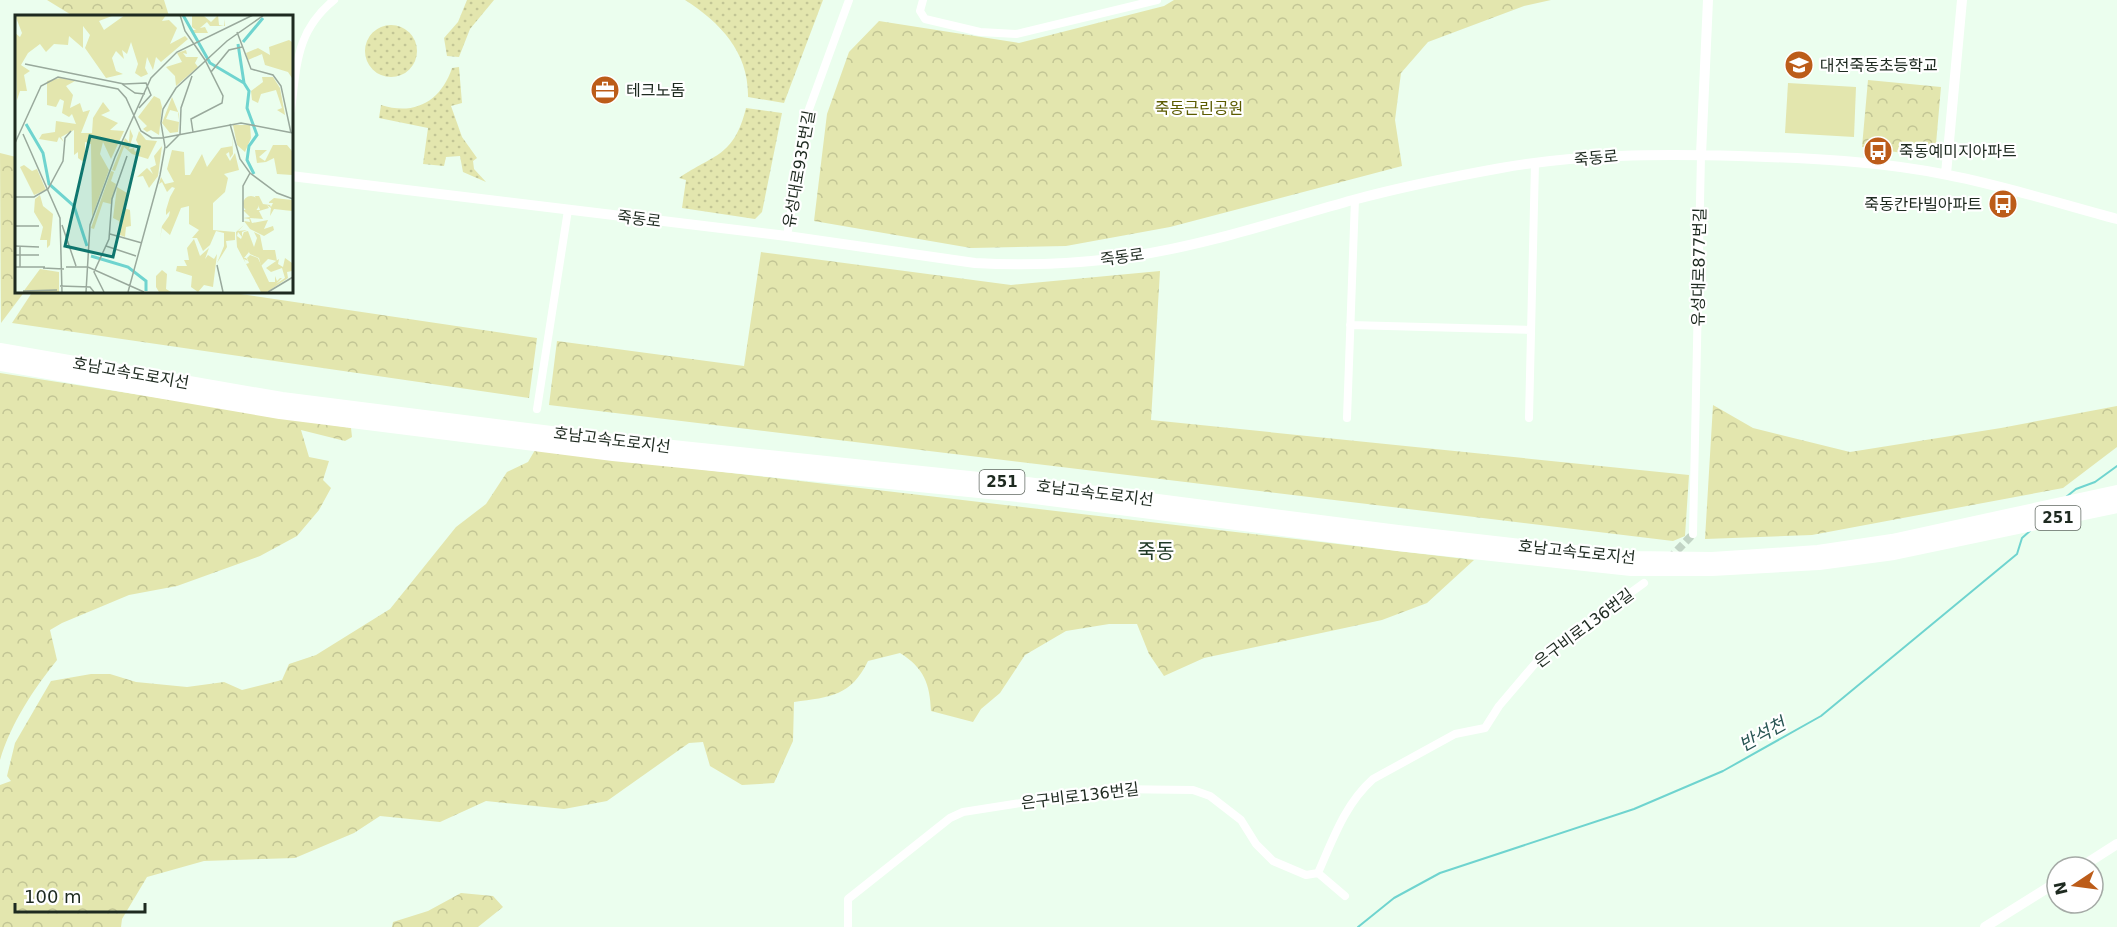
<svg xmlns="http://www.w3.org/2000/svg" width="2117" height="927" viewBox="0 0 2117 927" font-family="'DejaVu Sans','Noto Sans KR',sans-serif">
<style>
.grass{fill:url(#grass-dots)}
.forest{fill:url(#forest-crowns)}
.garden{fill:#e3e6ae}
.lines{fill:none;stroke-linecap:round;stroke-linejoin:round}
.stream{stroke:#6fd4cf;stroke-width:2}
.street-tunnel{stroke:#c2d4c5;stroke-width:8;stroke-dasharray:8 4;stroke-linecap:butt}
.street{stroke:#fff;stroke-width:8}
.secondary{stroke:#fff;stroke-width:10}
.highway{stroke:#fff;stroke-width:14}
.labels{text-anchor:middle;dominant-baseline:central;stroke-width:4.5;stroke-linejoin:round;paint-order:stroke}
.shield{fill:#fff;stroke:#626a63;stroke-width:1.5}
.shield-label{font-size:15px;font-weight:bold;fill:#1e2a20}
.poi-label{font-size:16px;fill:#1e2a20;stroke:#fff;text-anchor:start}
.park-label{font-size:16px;fill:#5b5b00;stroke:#fff}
.street-label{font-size:16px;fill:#1e2a20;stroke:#fff}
.water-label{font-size:18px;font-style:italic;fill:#2a5755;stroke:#fff}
.quarter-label{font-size:20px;fill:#203a26;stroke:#fff}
.inset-river{fill:none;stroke:#6fd4cf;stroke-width:3}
.inset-road{fill:none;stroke:#99a99c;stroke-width:1.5}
.view{fill:#0f766e;fill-opacity:0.15;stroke:#0f766e;stroke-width:3}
.inset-edge{fill:none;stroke:#1e2a20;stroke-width:3}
</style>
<defs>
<pattern id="grass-dots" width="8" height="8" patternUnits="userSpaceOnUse" patternTransform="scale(1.5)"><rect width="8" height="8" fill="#e3e6ae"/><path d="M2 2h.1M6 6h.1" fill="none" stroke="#c2c595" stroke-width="1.8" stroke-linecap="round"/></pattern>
<pattern id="forest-crowns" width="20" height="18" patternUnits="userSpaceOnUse" patternTransform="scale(1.5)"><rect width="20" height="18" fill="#e3e6ae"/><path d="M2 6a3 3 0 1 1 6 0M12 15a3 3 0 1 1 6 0" fill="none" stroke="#c2c595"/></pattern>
</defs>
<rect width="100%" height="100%" fill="#ebfeee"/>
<!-- grass -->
<path class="grass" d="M467,0h27l-24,29 -11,28 -12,-1 -3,-18 14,-16z
M685,0h138l-39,103 -36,-6c1,-44 -27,-74 -63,-97z
M365 51a26 26 0 1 1 52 0a26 26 0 1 1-52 0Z
M459,67l3,36 -11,3 11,31 15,21 -4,3 1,8 12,13 -23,-10 -3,-16 -14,1 -2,9 -21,-2 5,-36 -49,-10 2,-13c34,11 60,-4 71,-37z
M746,108l36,5 -20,99 -7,7 -73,-11 4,-28 -7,-2c35,-24 55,-21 67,-70z"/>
<!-- forest -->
<path class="forest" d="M47,0h117l5,16h-96z
M1174,0h377l-27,6 -96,36 -27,31 -6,47 7,46 -232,61 -104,19 -95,2 -157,-27 13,-107 22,-62 30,-31 140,22 145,-37z
M1868,80l73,7 -5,57 -13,12 -61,-9z
M0,153l16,4v134h9l-24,32z
M761,252l250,33 149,-14 -9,149 538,55 -4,61 -12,5 -1124,-136 8,-64 187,25z
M33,291h187l317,47 -8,60 -517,-75z
M0,373l351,55 1,9 -7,4 -44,-11 8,27 20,4 -6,19 8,8 -12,22 -22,26 -37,20 -83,30 -48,9 -67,28 -12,7 7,30c-24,30 -46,63 -57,100z
M1713,405l40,23 97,24 151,-24 116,-22v41l-54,41 -251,47 -107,4z
M535,450l939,110 -47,43 -45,17 -178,38 -40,18 -15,-22 -12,-30h-28l-43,7 -41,24 -25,38 -19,16 -8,13 -42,-11c-1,-27 -7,-43 -31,-58l-32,8c-17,35 -37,36 -74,41l-1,39 -19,42 -32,2 -32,-19 -7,-24 -14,1 -82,58 -43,8 -78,-8 -46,21 -60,-6 -26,17 -59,25 -91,3 -57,16 -25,42 -1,8h-121v-142l11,-4 -4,-5 8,-33 36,-62 40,-7h19l26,8 51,5 37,-5 18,8 40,-10 7,-16 27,-9 74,-46 66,-82 30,-23 21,-32 21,-10z
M461,893l32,3 10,11 -25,20h-86l1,-5 35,-11z"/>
<!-- garden -->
<path class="garden" d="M1788,83l68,4 -2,50 -69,-4z"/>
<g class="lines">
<!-- stream -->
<path class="stream" d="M2066,497l10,-8 19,-7 22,-16
M1358,927l36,-29 46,-25 194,-64 89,-38 98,-55 196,-162 5,-16 9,-8"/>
<!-- street-tunnel -->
<path class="street-tunnel" d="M1669,559l24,-25"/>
<!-- street -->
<path class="street" d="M923,0l-3,11 5,8 55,13 36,2 141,-34
M291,110c6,-46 5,-79 43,-110
M787,236l21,-124 41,-112
M1350,325l181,5
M537,409l31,-199
M1347,418l8,-219
M1529,418l6,-255
M1693,534l8,-379
M1318,873l27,23
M848,927v-28l102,-81 13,-6 147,-23 83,1 17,6 31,24 15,24 17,17 33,14 12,-2c15,-34 27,-69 55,-94l82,-45 30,-6 14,-22 40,-47 105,-76"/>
<!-- secondary -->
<path class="secondary" d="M1701,155l7,-155
M1946,174l16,-174
M291,176l496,60 188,27c53,3 105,1 157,-7 75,-11 148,-36 221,-56 48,-13 98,-23 148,-32 78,-14 158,-14 238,-12 70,2 140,5 209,19 57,11 113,29 169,44
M2081,867l36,-23
M1985,927l72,-45"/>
<!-- highway -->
<path class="highway" d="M0,350l282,49 333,42 412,43 371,48 230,26 84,1 106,-7 74,-11 225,-49
M0,364l280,48 333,42 414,42 371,48 233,25h81l107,-6 75,-10 223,-47"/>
</g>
<!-- icons -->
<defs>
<g id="school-disc" transform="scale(1.5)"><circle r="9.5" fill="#bc5c19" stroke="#fff"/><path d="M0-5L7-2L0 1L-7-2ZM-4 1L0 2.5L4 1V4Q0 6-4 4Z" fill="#fff"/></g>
<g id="office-disc" transform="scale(1.5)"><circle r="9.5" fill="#bc5c19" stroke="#fff"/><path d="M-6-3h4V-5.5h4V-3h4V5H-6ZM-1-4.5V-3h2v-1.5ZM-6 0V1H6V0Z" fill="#fff"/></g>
<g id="bus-disc" transform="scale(1.5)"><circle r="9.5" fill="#bc5c19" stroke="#fff"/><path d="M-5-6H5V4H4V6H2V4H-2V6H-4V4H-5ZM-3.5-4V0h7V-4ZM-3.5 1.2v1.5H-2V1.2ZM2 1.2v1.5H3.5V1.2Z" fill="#fff"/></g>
</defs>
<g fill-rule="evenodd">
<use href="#school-disc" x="1799" y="65"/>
<use href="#office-disc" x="605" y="90"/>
<use href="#bus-disc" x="1878" y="151"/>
<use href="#bus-disc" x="2003" y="204"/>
</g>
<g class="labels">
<!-- shield labels -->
<g class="shield">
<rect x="979.5" y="470" width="45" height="24" rx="4.5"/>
<rect x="2035.5" y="506" width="45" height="24" rx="4.5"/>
</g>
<g class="shield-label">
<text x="1002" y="482">251</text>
<text x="2058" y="518">251</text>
</g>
<!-- poi labels -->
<g class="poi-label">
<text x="1820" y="65">대전죽동초등학교</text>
<text x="626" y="90">테크노돔</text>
<text x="1899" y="151">죽동예미지아파트</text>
<text x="1982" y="204" text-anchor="end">죽동칸타빌아파트</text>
</g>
<!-- park labels -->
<g class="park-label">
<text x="1199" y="108">죽동근린공원</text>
</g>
<!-- street labels -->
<g class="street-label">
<text transform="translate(1596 158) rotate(-5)">죽동로</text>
<text transform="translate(799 169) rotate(-80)">유성대로935번길</text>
<text transform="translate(639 219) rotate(7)">죽동로</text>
<text transform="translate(1122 257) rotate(-8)">죽동로</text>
<text transform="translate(1699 267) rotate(-89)">유성대로877번길</text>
<text transform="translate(131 373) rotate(10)">호남고속도로지선</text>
<text transform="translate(612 440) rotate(7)">호남고속도로지선</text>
<text transform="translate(1095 493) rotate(7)">호남고속도로지선</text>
<text transform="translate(1577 552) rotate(6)">호남고속도로지선</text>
<text transform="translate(1584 628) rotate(-37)">은구비로136번길</text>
<text transform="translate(1080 796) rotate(-7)">은구비로136번길</text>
</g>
<!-- water labels -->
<g class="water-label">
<text transform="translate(1762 734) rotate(-29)">반석천</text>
</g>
<!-- quarter labels -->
<g class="quarter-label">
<text x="1156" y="551">죽동</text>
</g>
</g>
<!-- overview -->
<g transform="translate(15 15)">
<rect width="278" height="278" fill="#ebfeee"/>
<path d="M177,0l12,1 7,6 7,-7 1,10 5,1 1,-7v7h-15l-3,-4 -7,6 5,-1 3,6h-15l-4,-9 3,6h4l-4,-3zM240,181h4l4,8 7,1 1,2 2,-4h-4v-1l5,-4 18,2v11l-18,-2 -4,7 1,-8 -4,-3 2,3 -10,3 4,8 -13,-1 2,5 16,-3 -4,9 9,-3 1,4 -10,6 -14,-7 -6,-8 6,1 -1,-4v1l-6,-1 7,-1 -7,-7h17zM229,210l-6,6 9,-1 -5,2v5l-4,-5 -1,4 4,3 3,-7 5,20 -5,6h2l2,3 -4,-2 2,5 3,-1 -2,-5 3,-3 8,3 11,24h6v-6l2,5 3,-3h2l-6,6 9,-6 -3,-10 -11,4 -5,-4 13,-9 -1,5 5,3 2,-9 7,5v8l-5,1 1,6 -21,14h-6l-24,-45 -1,-15z" fill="#e3e6ae"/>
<path d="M0,0l97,1 -13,5 5,9 21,-15h41l-4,6 7,-1 8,8 -7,16 15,-8 3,3 -27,23 -5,-5 -3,13 -6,-13 -2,11 3,6 -7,3 -6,-4 3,-9 -7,-22 -4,12 -5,-4 2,9 -8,-8 -4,7 4,13 7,3 -17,4 -21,-30 5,-13 -7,-9v22l-14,-12 -1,9 -14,-1 -8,8 -6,-8 -12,9 -7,12 9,6 -6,4 3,16h-7l-3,9 -2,-67 5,4 2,-4zM274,25l3,2v36l-4,-6 -23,-7 -3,-11 -14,6 -2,-7 12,-5 12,7 -1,-8zM171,35l1,4 -4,-1 3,4h12l-3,6 3,4 -22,19 -1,-10 -9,-9 16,-5 -5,-9zM247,62h11l7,11 5,27 -8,-5 5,-2 -6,-18 -15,4 -3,9 -6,-3 -1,-9 12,-9zM45,63l15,3 -9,5 7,9 -3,13 10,-5 3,9 7,-2 -9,23h11l1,-15 10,-16 7,9 -9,4 17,8 -8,7 14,1 -13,28 -8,-17 -3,12 9,16 -17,47 -1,-73 -6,-2v21l-7,-5v-6l-4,3v-25l-13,7 3,5 -5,-5 -2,5 -18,-3 3,-5 13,-2 1,-11 20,3 -4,-10 -3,3 -7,-4 2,-12 -4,-2 -4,8 -9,-2v-24zM139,81l6,3 2,8 -3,28 -8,-5 -4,2 -4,-3 4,-3 -9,-9zM157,82l7,17v6l-1,-8 -8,-2 -4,9 13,3 -1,10 -8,1 -8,-10zM218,110h17l1,13 -6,14 -8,-7zM115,114l3,7 -4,13 5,-1 1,4 5,-4 -4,-8 3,-9 7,9 11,1 -9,18 -16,-5 -8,-7 -9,24 -3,-1 13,-32 4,4zM217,118l1,21 -3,4 -1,-6 -3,2 4,7 5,-8 4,17 -15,4 4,4 -3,14 -12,11v27l22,2v8l-9,1 1,6 -10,16 7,-17v-13l-8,-2 -6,14 -7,6 -6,-13h-5l7,-8 -10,-6v-18l-8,2 -11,27 -8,-7 -2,11 2,-13 7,-10 1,-5 -4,4v-5l4,-13 5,-9 -3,-1 -5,5 -5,-10 -3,2 2,-7 4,7 9,-2 -7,-13 5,-19 12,2 1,23h5l12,-21 5,13 14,-19 12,-2zM258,130h14l5,6v24l-15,-1 -3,-16 -8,4 -9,1 -2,-13h12l-8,7 6,4zM147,131l-4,30 -9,12 -6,-12 -6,1 10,-9 6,6 -3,-6 6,-3 -2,-9zM9,150l8,6 5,-2 9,21 -12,5 -14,-28zM96,156l3,1 -3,9 5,3 -5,20 -8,-2 -9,27 -3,-1zM102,172l10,6 -3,15 6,2 1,16 -5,1 -1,10 -5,-2 -1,-14 -6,-3zM25,180l3,11 10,8 -3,31 -3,3v-8h-7l3,-13 -9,-15 1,-13zM228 189a8 8 0 1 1 16 0a8 8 0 1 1-16 0ZM233,216l6,16 3,-9 -3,-6 6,3 3,15h12l2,11 -9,-2 -7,7 -2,-8 -9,-4 -7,-13 1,-9zM179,224l6,17 9,-8 -4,11 3,-4 6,4 3,-5 -4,33 -9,-2 -6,7 -7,-5 1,-11 -16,-5 1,-5h10l-3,-6h5l-2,-12zM25,254l19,3v20h-36zM147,255l5,4 -1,15 5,3h-12l-3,-5v-11z" fill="#e3e6ae"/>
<path d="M26 264a8 8 0 1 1 16 0a8 8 0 1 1-16 0Z" fill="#e3e6ae"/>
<path class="inset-river" d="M168,0l27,48 34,20 5,8 -2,17 10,27 -8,11 -2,14 7,14M228,27l20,-24M223,29l6,39M11,109l17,29 6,31 25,22 13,40M76,241l37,11 18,14v10"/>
<path class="inset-road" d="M165,0l5,16 20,29 18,36 -1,7 -31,16 2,13M222,17l14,37 22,6 8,11 10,47M10,49l99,20 22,-1 5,12 -12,13M196,57l18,-22 13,-3M107,69l13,9 10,1M215,109l10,35 10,14 27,20 16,6M8,119l37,84 2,74M165,119l1,-26 11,-32M147,123l79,-15 52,10M0,128l26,-57 17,-9 60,12 8,9 15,33 11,7h10M151,133l13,-13M0,182h19l14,-8 15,-28 2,-23 6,-7M228,207v-36l7,-13M47,210l14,41M0,211h24M95,219l32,9M0,231l24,1M91,231l30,10M0,240h24M202,250l6,27M0,252h30M5,252v-21M51,252h22l56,25M28,253l21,1M45,271l30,1 4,5M8,276l34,-1M71,277l4,-67 25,-68 36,-79 26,-26 76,-37M89,277l-10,-20 15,-33 3,-40 15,-43M113,277l32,-117 5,-28 -4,-24 2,-14 13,-21 51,-47 37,-26M253,277l25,-15"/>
<path class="view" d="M75,121l49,11 -26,110 -48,-11z"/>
<rect width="278" height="278" class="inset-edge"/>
</g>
<!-- north arrow -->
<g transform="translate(2075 885) rotate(257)"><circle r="28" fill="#ffffff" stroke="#a5aaa6" stroke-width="1.5"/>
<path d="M0-4.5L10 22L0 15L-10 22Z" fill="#bc5c19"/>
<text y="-9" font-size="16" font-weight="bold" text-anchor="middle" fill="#1e2a20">N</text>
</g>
<!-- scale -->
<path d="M15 903v9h130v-9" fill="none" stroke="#1e2a20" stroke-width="3"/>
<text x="24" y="903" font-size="18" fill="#1e2a20" stroke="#ffffff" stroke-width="4.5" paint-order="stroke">100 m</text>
</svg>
